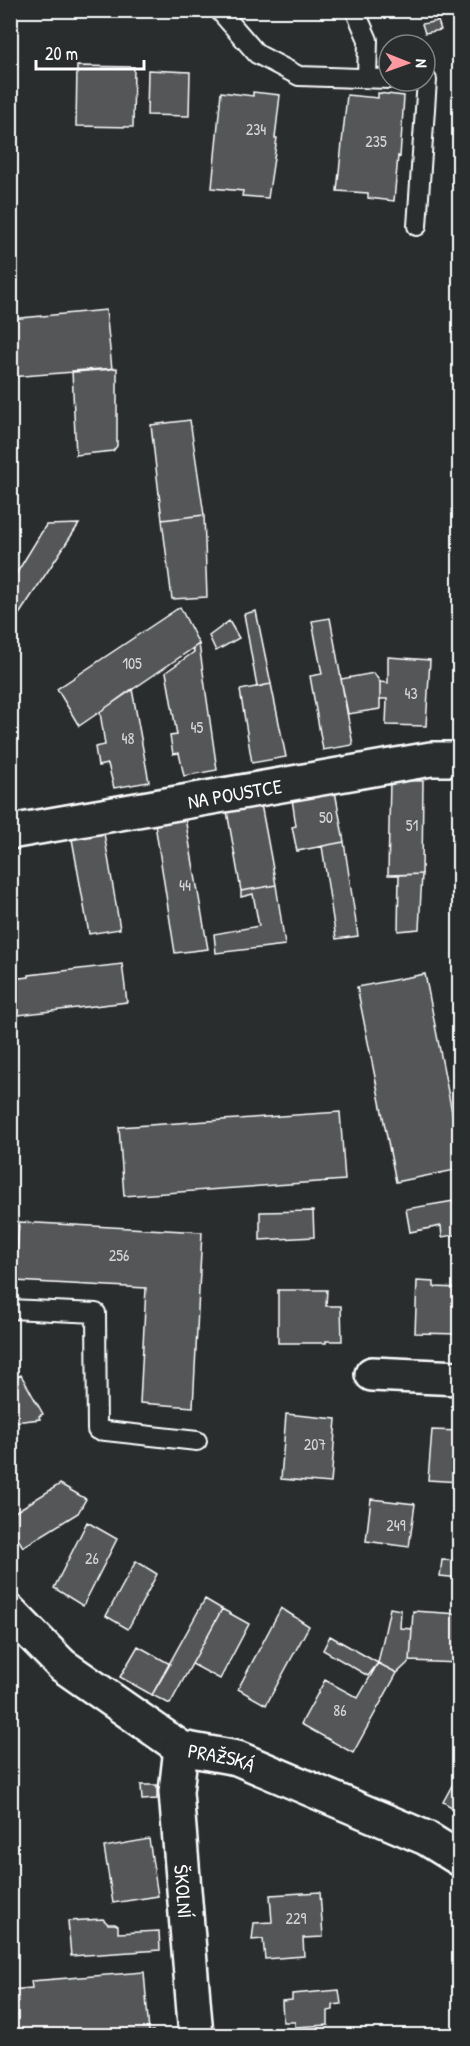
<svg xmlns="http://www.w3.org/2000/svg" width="470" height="2046" viewBox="0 0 470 2046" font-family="'Patrick Hand',sans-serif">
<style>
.building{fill:#555758;stroke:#fff;stroke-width:1.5}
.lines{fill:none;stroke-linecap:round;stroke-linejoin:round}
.service-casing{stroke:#fff;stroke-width:22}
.minor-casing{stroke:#fff;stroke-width:38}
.service{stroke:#2a2d2e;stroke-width:18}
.minor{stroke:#2a2d2e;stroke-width:33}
.labels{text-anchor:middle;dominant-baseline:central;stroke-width:4.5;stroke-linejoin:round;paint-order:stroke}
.number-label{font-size:16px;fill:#d4d5d5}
.street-label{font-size:20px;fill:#fff;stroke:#2a2d2e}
</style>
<rect width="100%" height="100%" fill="#2a2d2e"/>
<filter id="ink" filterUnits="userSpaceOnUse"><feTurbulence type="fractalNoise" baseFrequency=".0167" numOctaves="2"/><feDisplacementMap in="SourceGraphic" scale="12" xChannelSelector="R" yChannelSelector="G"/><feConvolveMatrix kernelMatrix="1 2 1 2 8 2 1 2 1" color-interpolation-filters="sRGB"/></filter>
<g filter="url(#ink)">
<!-- building -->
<path class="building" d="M438,21l3,9 -16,3 -3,-9z
M77,66l57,1 -1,60 -57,-1z
M148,70l42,2 -1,44 -42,-1z
M221,92l32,4v-4l27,3 -5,43h2l-9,60 -26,-2 1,-5 -31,-3z
M378,93l26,3 -4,61 -2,-1 -4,45 -26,-3v-5l-31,-2 10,-96 31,3z
M106,310l6,59 -102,8v-58z
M117,368v78l-4,5 -37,4 -4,-84z
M190,420l14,95 -42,5 -11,-95z
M204,515l3,82 -35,2 -10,-79z
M79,524l-69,104v-44l36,-59z
M180,607l19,37 -120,82 -22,-37z
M256,611l15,73 -14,3 -13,-73z
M330,618l23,127 -30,5 -13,-74 12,-2 -10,-53z
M229,621l10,17 -23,13 -7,-15z
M199,644l18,126 -33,6 -5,-23 -6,1 -3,-18 7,-1 -11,-63 28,-20 -1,-4z
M388,657l42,3 -4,66 -40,-1 1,-26h-7v-17l8,1z
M374,673l6,9v27l-32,5 -7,-35z
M271,684l15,73 -34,6 -12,-73z
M132,689l17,93 -35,6 -6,-24 -10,2 -3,-19 10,-2 -5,-33z
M390,780l33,1 -1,93 -34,1z
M335,791l9,51 -47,9 -5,-24 4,-1 -4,-27z
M261,804l15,81 -35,6 -14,-80z
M185,818l23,131 -33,4 -20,-129z
M104,833l16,96 -31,5 -17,-95z
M344,842l14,94 -22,3 -14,-93z
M422,874l-3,55 -21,2 1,-56z
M10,875l8,39 -8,1z
M276,885l9,60 -69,8 -2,-19 45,-8 -6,-32 -12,3v-6z
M122,964l5,38 -117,14v-37l19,-2v-2z
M425,974l35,179v16l-64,13 -39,-195z
M340,1112l5,68 -221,16 -5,-69z
M460,1200v34l-18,3 -1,-11 -31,6 -4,-23z
M313,1211l1,26 -54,3v-28z
M19,1222l183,10 -9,175 -53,-4 6,-115 -131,-7z
M417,1281l17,1v5l26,1v46l-45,-1z
M278,1290h49l-1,16h15l1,35h-16v2h-48z
M21,1375l22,39 -4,2 1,3 -25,3 -5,-9v-32z
M286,1414l50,5 -5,64 -50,-4z
M432,1430l28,1v51l-32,-2z
M10,1453l9,18 -9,11z
M60,1484l26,15 -8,14 -55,34 -13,-21v-11z
M371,1499l44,5 -6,43 -43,-6z
M87,1522l30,17 -34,67 -29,-18z
M442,1560l18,1v17l-20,-2z
M136,1561l21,13 -29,55 -22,-13z
M205,1599l17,10 -52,95 -18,-9z
M281,1608l28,18 -43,79 -28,-16z
M390,1608l11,2 -1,18 12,1 -2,32 -13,12 -19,-10z
M222,1609l27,15 -29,55 -28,-15z
M413,1611l47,3v49l-50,-2z
M330,1636l48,27 -10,13 -45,-26z
M138,1646l32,18 -18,31 -32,-18z
M378,1663l19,10 -44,80 -52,-29 24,-44 33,18z
M10,1691h3l2,48h-5z
M460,1771v41l-17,-10z
M141,1785h16v14l-15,1z
M149,1839l9,57 -45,7 -9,-56z
M320,1892l3,45 -20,1 1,18 -39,3 -2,-20 -11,1 2,-17 18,-1 -2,-27z
M103,1919l5,5h7l3,2v7l41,-2 1,19 -89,6 -3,-35z
M144,1972l5,60 4,-1v5h-143v-46l22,-2 -1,-7z
M339,1990l2,14 -8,1v5l-5,1v14l-33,2v-5h-12l-1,-21 10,-1v-6z"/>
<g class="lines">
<!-- service casing -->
<g class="service-casing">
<path id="service" d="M219,10l38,44 42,22 90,3
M355,10l13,30 -1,38
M417,226l10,-146h-2
M10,1309l86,4 1,117 100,11"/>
</g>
<!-- minor casing -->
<g class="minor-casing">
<g id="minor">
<path id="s1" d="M10,832l421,-73h29"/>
<path d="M372,1374l88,4"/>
<path id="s2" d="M10,1612l52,53 119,83 56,10 189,80 34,21"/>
<path id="s3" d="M181,1748l-5,44 20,244"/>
</g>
</g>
<!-- service -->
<use href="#service" class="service"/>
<!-- minor -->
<use href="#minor" class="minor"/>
</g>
</g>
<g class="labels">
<!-- number labels -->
<g class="number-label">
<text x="256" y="129">234</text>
<text x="376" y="141">235</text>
<text x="132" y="663">105</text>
<text x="411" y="693">43</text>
<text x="197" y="727">45</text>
<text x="128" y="738">48</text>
<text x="326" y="817">50</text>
<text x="412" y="825">51</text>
<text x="185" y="885">44</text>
<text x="119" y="1255">256</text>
<text x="315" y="1444">207</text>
<text x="396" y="1525">249</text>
<text x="92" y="1558">26</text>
<text x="340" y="1710">86</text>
<text x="296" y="1918">229</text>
</g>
<!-- street labels -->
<g class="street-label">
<text stroke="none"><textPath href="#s1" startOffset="228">NA POUSTCE</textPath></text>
<text stroke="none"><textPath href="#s2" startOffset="261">PRAŽSKÁ</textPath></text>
<text stroke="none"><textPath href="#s3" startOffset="144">ŠKOLNÍ</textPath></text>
</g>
</g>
<!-- margin -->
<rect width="470" height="2046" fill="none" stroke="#2a2d2e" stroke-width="36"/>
<rect x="18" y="18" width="434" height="2010" fill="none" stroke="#fff" stroke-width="2" filter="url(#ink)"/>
<!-- north arrow -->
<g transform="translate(407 63) rotate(91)"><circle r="28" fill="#2a2d2e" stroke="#7f8182" stroke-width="1.5"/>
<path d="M0-4.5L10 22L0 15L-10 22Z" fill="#ff9aa2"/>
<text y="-9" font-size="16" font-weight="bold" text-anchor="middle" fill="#ffffff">N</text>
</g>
<!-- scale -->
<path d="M36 60v9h108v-9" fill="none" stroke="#ffffff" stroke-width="3"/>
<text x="45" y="60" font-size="18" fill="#ffffff" stroke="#2a2d2e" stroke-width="4.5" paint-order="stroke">20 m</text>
</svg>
